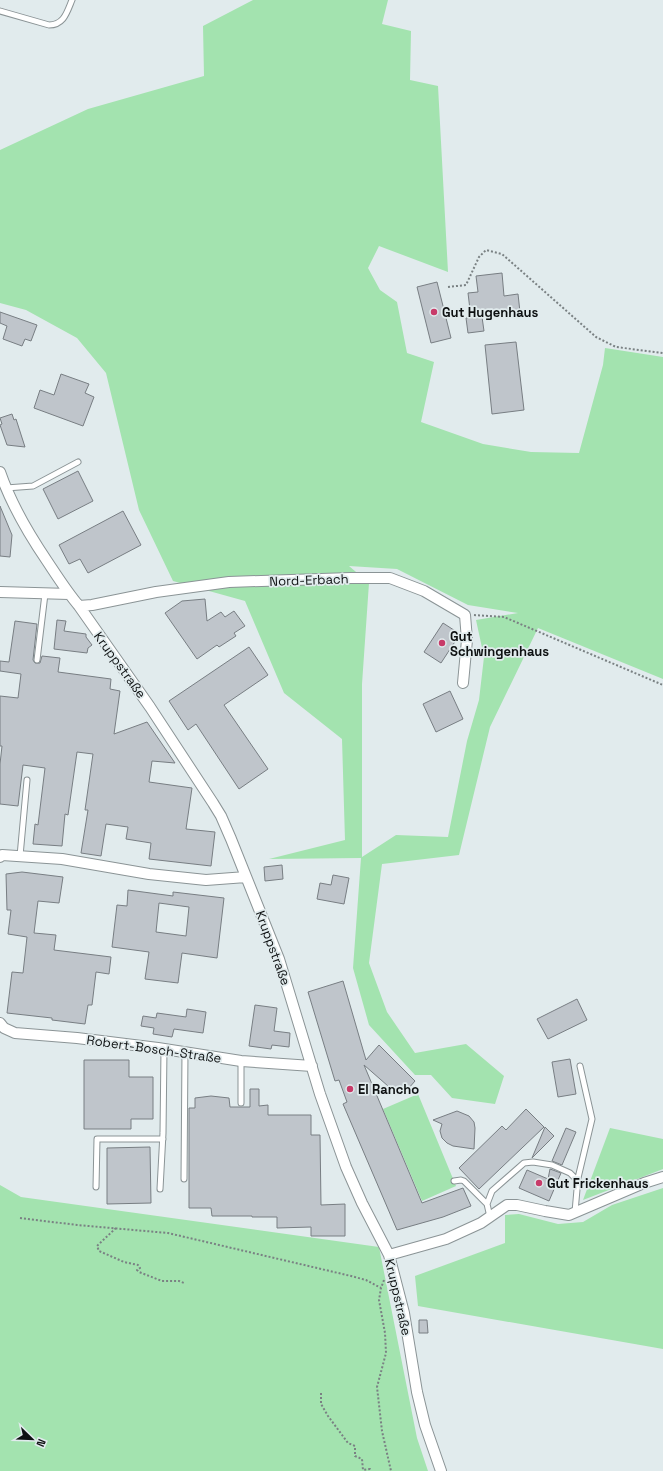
<svg xmlns="http://www.w3.org/2000/svg" width="663" height="1471" viewBox="0 0 663 1471" font-family="'Space Grotesk',sans-serif">
<style>
.green{fill:#a3e3af;fill-rule:evenodd}
.building{fill:#bfc5cb;stroke:#787e83;fill-rule:evenodd}
.lines{fill:none;stroke-linecap:round;stroke-linejoin:round}
.lane-casing{stroke:#8b9496;stroke-width:7}
.street-casing{stroke:#8b9496;stroke-width:12}
.path{stroke:#7a8183;stroke-width:2;stroke-dasharray:2 2;stroke-linecap:butt}
.lane{stroke:#fff;stroke-width:5}
.street{stroke:#fff;stroke-width:10}
.poi-dot{fill:#c83b69;stroke:#e1ebed;stroke-width:1.5}
.labels{text-anchor:middle;dominant-baseline:central;stroke-width:3.5;stroke-linejoin:round;paint-order:stroke}
.poi-label{font-size:13px;font-weight:bold;fill:#0e1112;stroke:#e1ebed;text-anchor:start}
.street-label{font-size:13px;fill:#0e1112;stroke:#e1ebed}
</style>
<rect width="100%" height="100%" fill="#e1ebed"/>
<!-- green -->
<path class="green" d="M253,0h135l-6,24 29,7 -1,49 28,6 10,186 -69,-26 -11,22 12,22 17,12 10,51 27,9 -13,60 62,22 48,8 48,1 24,-88 2,-17 58,9v322l-125,-51 -48,99 -31,128 -77,9 -13,99 18,49 28,41 51,-9 38,32 -9,28 -43,-6 -21,-23h-16l-46,-50 -16,-57 8,-110 -92,1 76,-19 -3,-101 -58,-46 -39,-92 -72,-20 -34,-71 -33,-137 -29,-35 -51,-28 -26,-7v-153l88,-41 116,-33 -1,-50zM349,566l48,3 71,36 50,8 -42,7 8,37 -5,43 -12,41 -19,96 -52,-2 -34,22v-173l7,-101z
M418,1094l38,92 -34,15 -39,-92z
M610,1128l53,11v30l-80,31z
M0,1185l21,12 358,50 38,191 11,33h-428z
M663,1188v161l-245,-43 -3,-30 90,-33v-28l14,-1 39,10 25,-2 29,-17z"/>
<!-- building -->
<path class="building" d="M502,273l2,23 14,-2 2,18 -38,5 2,14 -16,2 -2,-15h5l-3,-25 10,-1 -2,-16z
M437,282l14,56 -20,5 -14,-56z
M0,312l37,13 -6,16 -6,-2 -3,7 -19,-7 4,-13 -7,-3z
M516,342l8,68 -32,4 -7,-69z
M61,374l28,10 -4,9 9,4 -11,29 -49,-18 6,-18 14,5z
M12,414l2,6 2,-1 9,28 -18,-2 -7,-20 2,-1 -2,-6z
M78,471l15,30 -35,18 -15,-30z
M0,506l12,29 -2,22 -10,-1z
M123,511l18,34 -53,28 -8,-14 -11,5 -10,-19z
M205,599l2,22 14,-9 4,5 9,-6 11,15 -11,7 2,3 -17,11 -2,-2 -20,14 -32,-46 17,-12z
M57,620l9,1 -2,10 22,3v3l6,8 -4,3 -1,5 -33,-4z
M15,621l22,3 -4,36 2,3h5l2,-7 18,2 -2,14 53,7 -1,10 10,2 -6,43 33,-12 28,41 -23,-2 -3,21 43,6 -6,41 29,3 -4,34 -62,-7 2,-16 -25,-4 2,-12 -22,-3 -5,32 -20,-3 7,-43h-3l8,-56 -16,-2 -9,63 -3,-1 -3,32 -29,-2 2,-20 3,1 7,-57 -22,-3 -5,41 -18,-2v-40l2,-18h-2v-50l18,2 3,-24 -21,-3v-10l9,1z
M443,623l17,11 -19,29 -17,-11z
M249,647l19,28 -44,30 44,64 -29,20 -43,-65 -8,6 -19,-29z
M450,691l13,28 -27,13 -13,-28z
M282,865l1,14 -18,2 -1,-14z
M22,872l41,5 -4,26 -21,-2 -4,32 22,2 -2,15 57,7 -2,17 -13,-2 -4,33h-4l-3,19 -33,-4v-2l-45,-5 5,-41 11,1 4,-36 -19,-3 3,-24h-4l-1,-36z
M333,875l16,3 -5,26 -27,-5 3,-16 11,2z
M128,890l45,6v-4l51,6 -7,60 -35,-5 -4,30 -33,-4 4,-27 -37,-5 5,-42 10,1zM159,903l30,4 -3,29 -30,-4z
M343,981l23,79 13,-15 36,36 -7,8 -12,4 -32,-28 58,138 41,-15 8,18 -28,11 -46,13 -54,-126 4,-2 -8,-22 -4,1 -27,-89z
M577,999l10,21 -39,19 -11,-20z
M255,1005l22,3 -3,23 16,2 -1,14 -17,-2 -1,4 -22,-3z
M187,1009l19,3 -3,21 -29,-4 -2,8 -19,-3 1,-6 -13,-2 2,-10 13,2 1,-5 29,4z
M570,1059l6,35 -18,3 -6,-35z
M84,1060h45v17h24v42h-22v10h-47z
M250,1089h9v17l9,-1v10h43v20h9l1,70 24,-1v32h-34v-9l-34,1v-11h-25v-1h-40l-1,-8h-22v-100h6v-10l16,-2 18,2 1,9h20z
M526,1109l18,18 -65,62 -20,-21 43,-42 4,4z
M457,1111l12,5 5,6 1,6 -1,21 -21,-3 -6,-3 -5,-5 -2,-7 2,-7 -9,-4z
M545,1127l9,9 -22,22z
M566,1128l10,4 -14,33 -10,-4z
M150,1147l1,56 -44,1v-56z
M550,1169l11,4 -12,28 -30,-13 8,-18 21,9z
M419,1320h8l1,13h-9z"/>
<g class="lines">
<!-- lane casing -->
<g class="lane-casing">
<path id="lane" d="M0,11l49,14c15,0 18,-13 23,-25
M6,488l27,-2 45,-24
M37,660l8,-66
M20,856l7,-76
M241,1103v-42
M184,1179l1,-127
M454,1181l7,-1 3,1 23,23
M96,1187l1,-48h66
M160,1189l3,-56 1,-84
M575,1212l3,-34 14,-59 -12,-53
M490,1217l-3,-13 5,-13 32,-28 9,-1 19,3 18,8 8,8"/>
</g>
<!-- street casing -->
<g class="street-casing">
<path id="street" d="M0,472c11,32 28,61 47,89 10,15 20,31 32,45l71,101 63,96 8,13 10,23 48,120 41,135 26,73 16,36 27,52 15,58 13,79 8,33 16,46
M0,592l69,2
M79,606l13,-1 64,-13 73,-10 122,-4h39l34,13 41,24 2,25 -4,43
M0,857l2,-2 60,4 87,15 57,6 40,-3
M0,1023l4,5 11,5 62,5 81,10 83,13 71,5
M389,1255l57,-16 35,-16 26,-18h10l28,6 24,4 75,-32 19,-6"/>
</g>
<!-- path -->
<path class="path" d="M448,287l18,-2 13,-28 7,-7 16,4 94,83 20,10 47,6
M474,615l30,2 159,68
M20,1218l57,7 91,8 183,43 15,4 15,8
M116,1228l-17,16 -2,2 2,5 25,11 14,3 2,3 -3,2 2,2 23,9h17l5,2
M384,1280l-3,8 -2,12 6,33 1,20 -9,34 5,44 9,40
M321,1393v11l7,12 20,27 7,3v10l7,3 1,11 7,-1v2"/>
<!-- lane -->
<use href="#lane" class="lane"/>
<!-- street -->
<use href="#street" class="street"/>
</g>
<!-- markers -->
<g class="poi-dot">
<circle cx="434" cy="312" r="4"/>
<circle cx="442" cy="643" r="4"/>
<circle cx="350" cy="1089" r="4"/>
<circle cx="539" cy="1183" r="4"/>
</g>
<g class="labels">
<!-- poi labels -->
<g class="poi-label">
<text x="442" y="312">Gut Hugenhaus</text>
<text x="450" y="636">Gut<tspan x="450" dy="15">Schwingenhaus</tspan></text>
<text x="358" y="1089">El Rancho</text>
<text x="547" y="1183">Gut Frickenhaus</text>
</g>
<!-- street labels -->
<g class="street-label">
<text transform="translate(309 580) rotate(-2)">Nord-Erbach</text>
<text transform="translate(120 665) rotate(54)">Kruppstraße</text>
<text transform="translate(273 948) rotate(70)">Kruppstraße</text>
<text transform="translate(154 1049) rotate(8)">Robert-Bosch-Straße</text>
<text transform="translate(398 1297) rotate(77)">Kruppstraße</text>
</g>
</g>
<!-- north arrow -->
<g transform="translate(32 1439) rotate(113)" stroke="#e1ebed" stroke-width="3" paint-order="stroke">
<path d="M0-3L7 15L0 10L-7 15Z" fill="#0e1112"/>
<text y="-6" font-size="11" font-weight="bold" text-anchor="middle" fill="#0e1112">N</text>
</g>
</svg>
